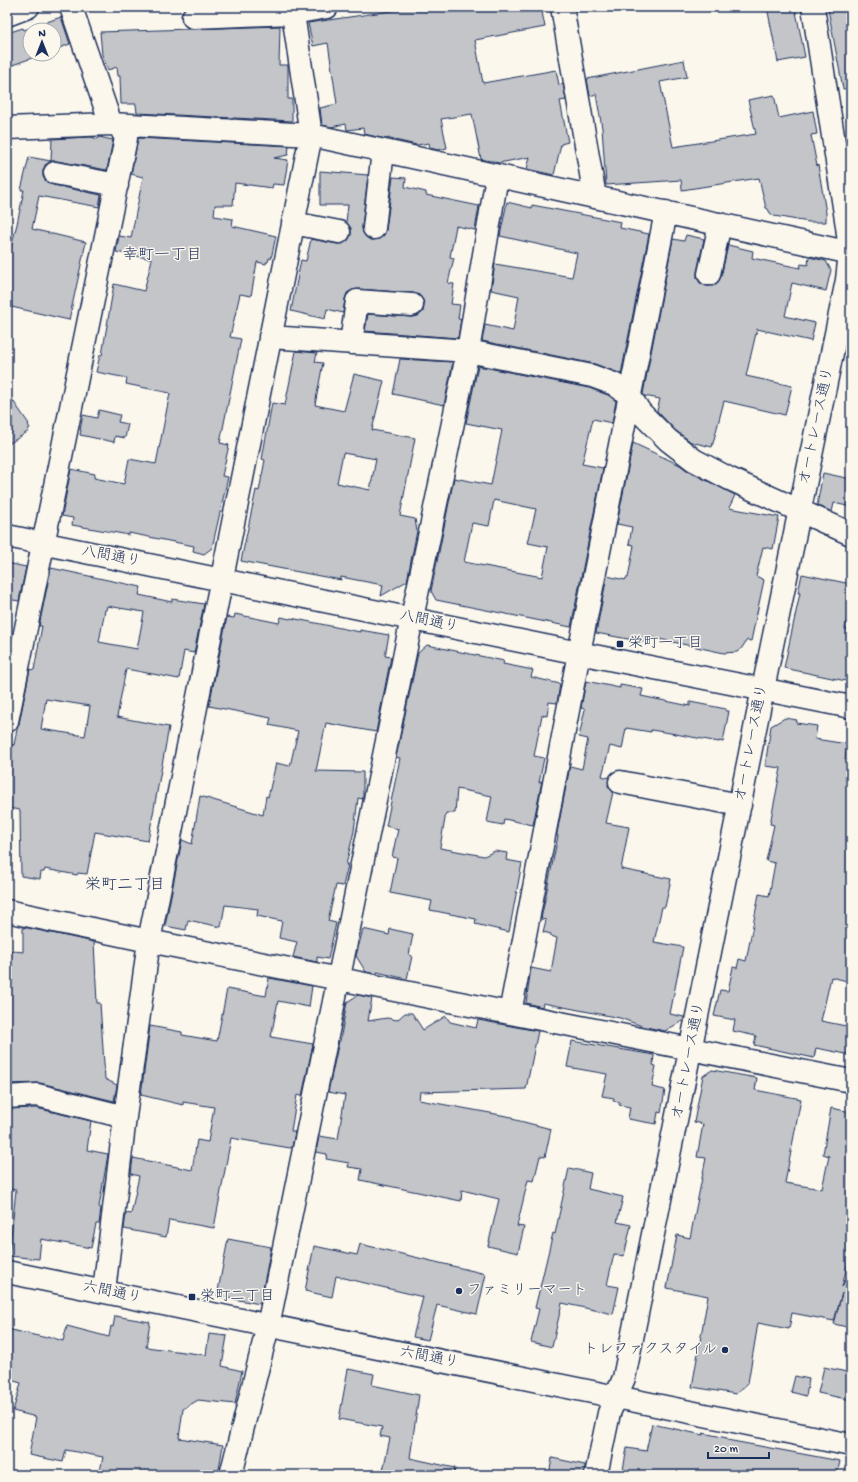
<svg xmlns="http://www.w3.org/2000/svg" width="858" height="1482" viewBox="0 0 858 1482" font-family="'Gochi Hand','Klee One',sans-serif">
<style>
.building{fill:#c3c5c9;stroke:#1b2f5e;fill-rule:evenodd}
.lines{fill:none;stroke-linecap:round;stroke-linejoin:round}
.minor-casing{stroke:#1b2f5e;stroke-width:25}
.minor{stroke:#fbf7ec;stroke-width:22}
.poi-dot{fill:#1b2f5e;stroke:#fbf7ec;stroke-width:1.5}
.labels{text-anchor:middle;dominant-baseline:central;stroke-width:3;stroke-linejoin:round;paint-order:stroke}
.street-label{font-size:15px;fill:#1b2f5e;stroke:#fbf7ec}
.poi-label{font-size:15px;fill:#1b2f5e;stroke:#fbf7ec;text-anchor:start}
.neighbourhood-label{font-size:16px;fill:#1b2f5e;stroke:#fbf7ec}
</style>
<rect width="100%" height="100%" fill="#fbf7ec"/>
<filter id="ink" filterUnits="userSpaceOnUse"><feTurbulence type="fractalNoise" baseFrequency=".025" numOctaves="2"/><feDisplacementMap in="SourceGraphic" scale="8" xChannelSelector="R" yChannelSelector="G"/><feConvolveMatrix kernelMatrix="1 2 1 2 8 2 1 2 1" color-interpolation-filters="sRGB"/></filter>
<g filter="url(#ink)">
<!-- building -->
<path class="building" d="M406,7h135l4,20 -70,13 8,43 73,-13 3,15 4,-1 3,16 -6,1 8,41 -7,2 -7,31 -27,-6 3,-12 -31,6 -5,-1v-1h-4l-9,-2 -9,-45 -31,5 6,29 -9,2 -8,-2 -1,-5 -12,2 -27,-6 -1,-1 -3,1 -22,-5 -1,-6 -16,2 -1,-6 -15,3 -9,-2 -2,-17 17,-4 -9,-61 -15,3 -5,-23 83,-12z
M767,7h28l10,50 -27,5z
M838,7h13v81l-8,1 -15,-80z
M61,17l9,27 -16,6v-20h-24v24h13l-36,13v-34l16,-5 1,2z
M280,26l-1,39h9v34h4v22l-155,-8 -1,-9h-15l-1,-28h-2l-1,-9 -9,3 -6,-15 -2,-23z
M684,60l3,17 -27,5 13,65 83,-13 -8,-34 26,-5 5,23 34,-7 4,23 -6,1 6,31 1,-1 8,48v9h-17l-35,-6 -4,-3 -2,-4 -2,-1 -7,-30 -77,12 -1,-10 -75,5 -4,-57 -6,-34 -6,2 -3,-17z
M91,137l7,2 1,-2 14,3 -6,30 -50,-9h-6l-6,4 -2,6v6l4,5 6,3 48,10 -2,12 -60,-11 -7,33 54,13 -17,78 -62,-14v-43l10,-39 7,-34h-3l8,-33 22,4 1,-22z
M138,138l151,8 -1,9 -14,3 14,2 -4,25 -11,-1 -1,4 -37,-5 -2,22h-18l-1,11 19,3 -1,7 44,10 -5,23 -2,-1 -1,4h-2v2l-9,-2 -6,34 -11,-2 -10,43 11,2 -21,104 9,2 -7,31 6,1 -16,71 -8,6 -11,-3 1,-5 -65,-13v2l-57,-10 1,-7 -11,-2 9,-47 24,5 -1,4 30,6 5,-25 27,5 14,-71 -44,-9 1,-6 -31,-6 4,-17h2l12,-71 30,7 8,-32 -36,-7 3,-16 12,2 12,-61 -12,-3z
M320,171l48,4 -6,52 1,6 4,5 5,2 7,-1 5,-4 2,-5 7,-53 13,1 -1,9 21,5v3l53,11 -4,24 -19,-4 -6,31 4,1 -6,25 6,1 -3,20 9,1 -2,14h3l-3,19 -93,-7 3,-17 43,3 7,-1 5,-4 1,-6 -1,-6 -4,-5 -6,-2 -55,-4 -6,1 -5,3 -2,6 -2,14 -16,-4 -2,10 -34,-8 10,-51 5,1 5,-22 26,5h6l5,-4 3,-5v-7l-5,-6 2,-17h-28z
M507,202l25,6v-3l89,17 -1,6 29,6 -28,140 -26,-10 -113,-23 3,-16 28,6 6,-35 -28,-6 4,-26 77,13 5,-24 -77,-17z
M686,235l18,4 -7,33v6l3,5 6,3h7l5,-4 3,-5 7,-32 25,6 -1,7 48,10 1,-4 7,1 1,-8 17,4 5,9 -5,21 -34,-8 -7,33 30,7 -4,18 -54,-12 -11,47 46,10 -7,29 -61,-14 -12,46 -21,-5 -15,-11 -19,-20 3,-12 -16,-3 -1,-2 30,-155 11,2z
M296,351l21,2 -2,9 8,1 -8,42 29,6 10,-37 30,7 -12,49 43,8 -15,78 15,3 2,12 -10,50 -26,15 2,-11 -42,-8v3l-100,-19 15,-71 3,1 6,-31 -3,-1 10,-56 13,2zM343,453l33,6 -6,31 -33,-7z
M400,359l53,3 -9,43 -51,-11z
M478,366l111,22 19,7 8,6 -4,22 -19,-4 -11,45 21,4 -32,159 -135,-27 -5,-9 23,-113 37,7 11,-55 -36,-7zM494,500l42,9 -8,34 20,4 -6,30 -78,-15 8,-39 17,3z
M7,392l22,32 -1,1 2,3 -2,1 1,2 -22,14z
M99,410l21,5 -2,7 10,2 -3,14 -10,-2 -1,6 -34,-7 1,-5h-1l3,-15 14,3z
M633,443l47,22 8,6 47,24 -6,13 50,9 -6,32 -10,-2 -7,29 8,4 -13,61 -4,-1 -6,9 -4,3 -13,1 -79,-17 -1,6 -48,-9 11,-57 18,4 1,-2h2l6,-33 -5,-1 3,-17 -15,-3z
M823,473l28,6v28l-17,-4 -2,9 -15,-7z
M7,563l19,4 -7,34 -12,-2z
M51,568l90,19 -2,8 33,7v-3l32,5 -10,49 -10,-2 -5,28 -53,-10 -9,48 52,10 -21,114 -53,-9 -8,42 -9,-1 -1,2 -32,-6 -1,3h-3l-1,7 -19,-3 -1,-66 -13,-2v-33l5,-31 2,1 3,-16 2,-5 11,-55 4,1 8,-44h-3zM107,606l37,6 -7,37 -38,-7 6,-32h1zM46,699l44,7 -5,30 -44,-7z
M802,574l49,10v15l-6,30 6,1v52l-67,-14 16,-75h-2z
M235,614l44,9 2,-6 9,2 1,-1 69,14v-2l29,5 -4,21 6,1 -15,75 -50,-9 -10,48 47,1v27l-5,-1 -4,33 -8,34h2l-5,21 -7,-1 -8,36 8,2 -8,36 -11,-2v5l-24,-5 4,-15 -18,-4 3,-17 -25,-5 1,-7 -33,-4 -4,22 -33,-7 -2,10 -21,-4 17,-86 10,4 8,-48 63,19 3,-19 2,1 8,-34 14,3 8,-35 -29,-6 2,-7 -62,-12 18,-89 7,1z
M427,645l77,16 -1,3 30,6 -2,7 29,7 -3,19 -8,-1 -2,14 -5,-1 -8,41 10,2 -5,25 3,-2 -9,44 -29,-6 -1,6 -16,-3 5,-26 -35,-7 -2,24h-9l-6,34v1l44,8 11,-5 12,2 -1,7 16,3 -13,69 -34,-8 1,-5 -46,-9 2,-9 -42,-8 7,-35 -5,-1 6,-28 -12,-3 14,-68 -4,-1 22,-104z
M586,681l34,7v-3l23,4 -2,7 49,10v-4l36,7v2h3l-6,31 -4,-1v1l-49,-9 -19,-3v2l-25,-4 -4,21 -12,-3 -8,30 7,2 -1,8 5,6 -7,31 23,4 -8,42 50,10 -6,28h-3l-8,35 29,5 -13,67 14,3v3l-19,11 -23,-5 -22,-8 -77,-15 -1,4 -16,-4 5,-35 20,4 6,-34 -6,-2v-2l-8,-2 3,-12 -5,-1 17,-83h-1v-3l13,-67 12,3 6,-30 -9,-2 6,-28 -4,-1z
M785,718l12,2 -1,3 21,3 -2,13 32,5 -2,15 6,2v221l-20,-5 -10,44 30,6v28l-35,-7 -2,10 -60,-13 2,-9 -23,-5 2,-11 -21,-4 6,-26 8,1 5,-24 4,1 2,-9 7,2 13,-67 10,2 6,-33 -9,-2 8,-36 -4,-1 11,-56 -16,-2 6,-40z
M23,927l71,15 3,61h3l5,76 12,6 -3,16 -74,-18 -33,1v-134l16,2z
M363,929l26,6 1,-6 23,5 -4,21 3,1 -5,23 -30,-7v2l-11,-2 -10,-16z
M269,978l43,8 -3,21 -31,-6 -7,36 42,7 -11,52 -5,-1 -6,36 4,1 -3,15 -2,1 -59,-10 -17,90 -45,-8 -3,17 -42,-8 2,-16 5,1 8,-38 -8,-2 2,-16 59,12 5,-30 11,2 6,-35 -31,-5v3l-42,-10 9,-69 32,6v3l35,6 10,-52 39,7z
M358,995l14,3 -4,23 19,-3 10,2 8,-7h7l11,17 23,-14 4,6 26,6 2,-8 60,11 -12,58 -106,3 -1,8 93,17v2l39,10 -6,28 -5,-1 -6,25 -6,-1 -11,46 7,1 -6,26 -30,-7 11,-47 -37,-9 -1,11 -101,-21 2,-11 -14,-2 1,-4 -23,-4 1,-5 -11,-2 3,-16 19,3 7,-44 -17,-3 11,-51h1l7,-39z
M572,1041l82,14 -1,10 3,1 -4,21 13,3 -4,23 -3,-1 -2,12 -28,-5 2,-12 -11,-2 1,-3 -7,-1 1,-3 -12,-2 5,-22 -40,-7z
M712,1070l45,8 -2,12 46,9 -16,84 37,6 7,-33 -6,-2 8,-46 20,4v138l-9,37 3,-7 6,1v47l-17,-4 8,-31 -8,28 -42,-8 -3,16 -31,-6 -10,60 -12,11 -44,-7 16,-91 -41,-8 10,-53 13,3 16,-80 -9,-1 6,-33 -9,-2 9,-46z
M36,1108l55,13 -4,29 21,4 -9,53 2,1 -2,16h-3l-5,24 -50,-9 -2,20 -30,-3 7,-66 -9,-1v-80z
M569,1168l22,5 -3,16 35,8 -6,25 14,3 -7,31 -10,-2 -7,31 12,2 -6,27 -51,-11 -10,44 -21,-5 8,-33 -4,-1 18,-75 2,1z
M228,1239l43,8 -11,57 -43,-8z
M360,1244l126,30 -9,40 -40,-9 -9,35 -15,-3 10,-40 -87,-21 -4,21 -27,-6 9,-45 43,9z
M115,1316l35,6 -4,25 60,8 3,-21 18,2 -5,30 20,5 -7,33 -37,-4 -15,9 -4,29 44,7 -5,30h-117l1,-3 -2,-1 3,-14 -37,-7 -3,12 -34,-7 7,-38 -23,-6 8,-28 -14,-4v-50l40,9v-2l16,5 4,-15 42,11 2,-11 2,1z
M824,1367l27,6v27l-33,-7z
M348,1369l26,5 -2,11 47,10 -9,63 45,10 -1,7h-72l8,-37 -10,-2 2,-9 -43,-8z
M795,1376l14,3 -3,17 -15,-4z
M652,1424l51,11v-2l24,5v2l113,21 -3,14h-215l5,-27 19,3z
M552,1458l33,7 -1,10h-35z"/>
<g class="lines">
<!-- minor casing -->
<g class="minor-casing">
<path id="minor" d="M71,7l40,117 200,11 540,118
M562,7l33,190
M7,15l21,-8
M193,17l100,-4 34,-6
M7,128l104,-4
M55,173l62,12
M293,223l46,9
M374,228l9,-77
M709,274l11,-50
M270,337l198,14 124,25 22,8 15,11 11,17 28,28 26,20 36,19 121,55
M351,343l6,-42 55,4
M7,536l572,117 272,54
M7,721l119,-583 -7,-13
M620,782l120,23
M7,911l142,30 702,140
M510,1013l69,-360 87,-441
M7,1097l30,-2 88,22
M7,1272l844,173
M104,1291l21,-174 24,-176 162,-806 -19,-128
M231,1475l37,-149 144,-708 56,-267 29,-175
M596,1475l13,-62 15,-35 139,-689 84,-409 3,-28 -3,-26 -34,-219"/>
</g>
<!-- minor -->
<use href="#minor" class="minor"/>
</g>
</g>
<!-- markers -->
<g class="poi-dot">
<rect x="616" y="640" width="8" height="8" rx="2"/>
<circle cx="459" cy="1291" r="4"/>
<rect x="188" y="1293" width="8" height="8" rx="2"/>
<circle cx="725" cy="1350" r="4"/>
</g>
<g class="labels">
<!-- street labels -->
<g class="street-label">
<text transform="translate(817 426) rotate(-78)">オートレース通り</text>
<text transform="translate(111 557) rotate(11)">八間通り</text>
<text transform="translate(429 622) rotate(12)">八間通り</text>
<text transform="translate(752 743) rotate(-79)">オートレース通り</text>
<text transform="translate(689 1061) rotate(-79)">オートレース通り</text>
<text transform="translate(112 1293) rotate(12)">六間通り</text>
<text transform="translate(429 1358) rotate(11)">六間通り</text>
</g>
<!-- poi labels -->
<g class="poi-label">
<text x="628" y="644">栄町一丁目</text>
<text x="467" y="1291">ファミリーマート</text>
<text x="200" y="1297">栄町二丁目</text>
<text x="717" y="1350" text-anchor="end">トレファクスタイル</text>
</g>
<!-- neighbourhood labels -->
<g class="neighbourhood-label">
<text x="162" y="256">幸町一丁目</text>
<text x="125" y="886">栄町二丁目</text>
</g>
</g>
<!-- margin -->
<rect width="858" height="1482" fill="none" stroke="#fbf7ec" stroke-width="24"/>
<rect x="12" y="12" width="834" height="1458" fill="none" stroke="#1b2f5e" stroke-width="1.5" filter="url(#ink)"/>
<!-- north arrow -->
<g transform="translate(42 42)"><circle r="19" fill="#fbf7ec" stroke="#a1a7b3"/>
<path d="M0-3L7 15L0 10L-7 15Z" fill="#1b2f5e"/>
<text y="-6" font-size="11" font-weight="bold" text-anchor="middle" fill="#1b2f5e">N</text>
</g>
<!-- scale -->
<path d="M708 1452v6h61v-6" fill="none" stroke="#1b2f5e" stroke-width="2"/>
<text x="714" y="1452" font-size="12" fill="#1b2f5e" stroke="#fbf7ec" stroke-width="3" paint-order="stroke">20 m</text>
</svg>
